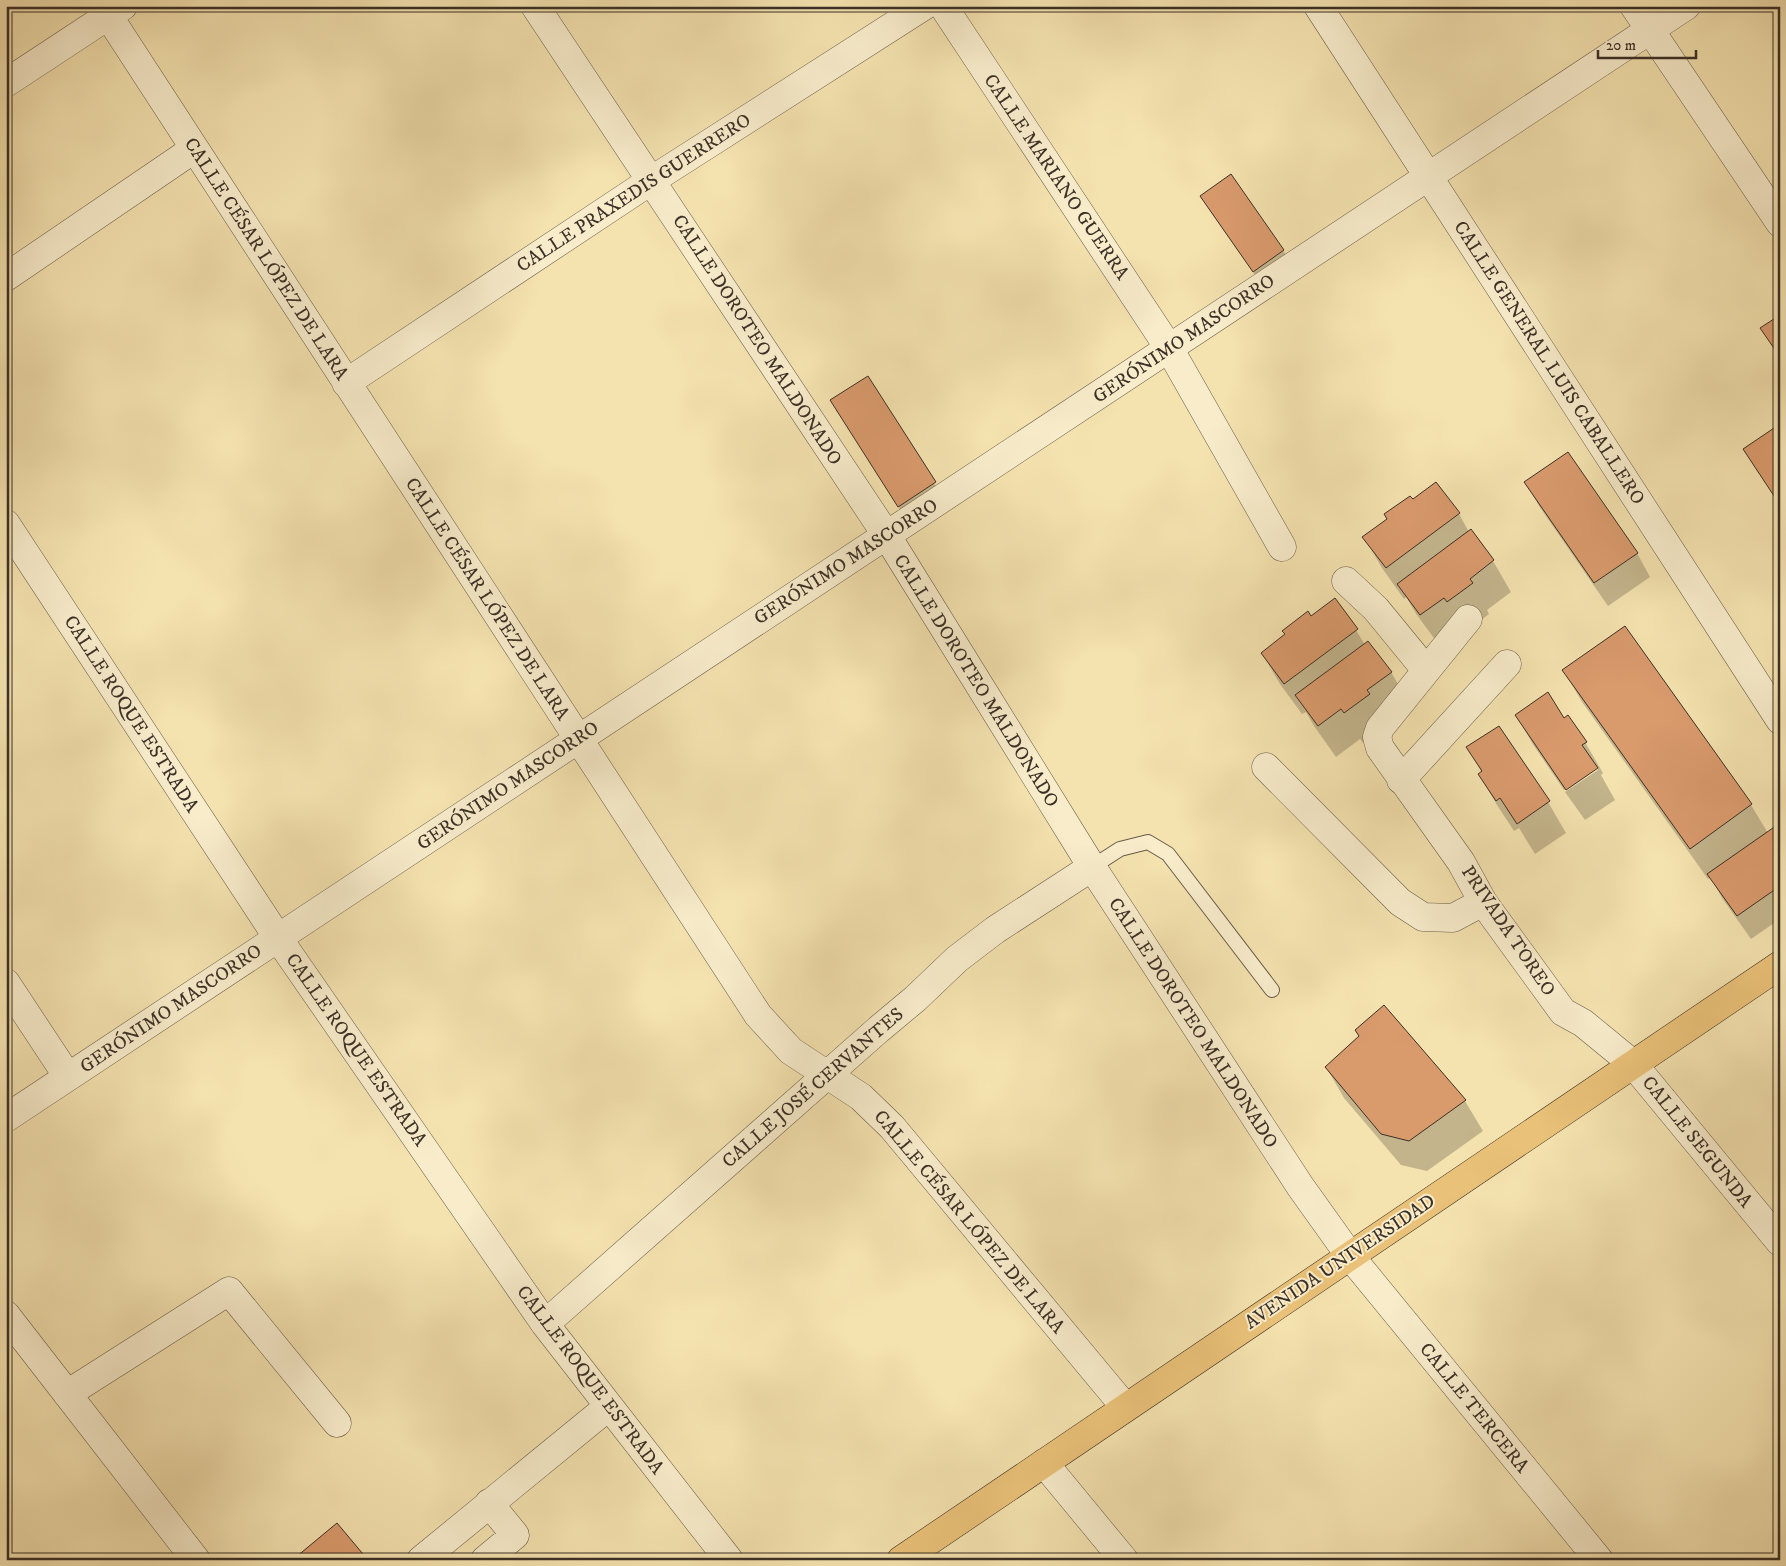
<svg xmlns="http://www.w3.org/2000/svg" width="1786" height="1566" viewBox="0 0 1786 1566" font-family="'IM FELL DW Pica',serif">
<style>
.shadow{fill:#0003}
.building{fill:#d99a6c;stroke:#3b3027}
.lines{fill:none;stroke-linecap:round;stroke-linejoin:round}
.service-casing{stroke:#695c49;stroke-width:16}
.minor-casing{stroke:#695c49;stroke-width:29}
.primary-casing{stroke:#3b3027;stroke-width:29}
.service{stroke:#f8eccb;stroke-width:14}
.minor{stroke:#f8eccb;stroke-width:28}
.primary{stroke:#eac178;stroke-width:28}
.labels{text-anchor:middle;dominant-baseline:central;stroke-width:4;stroke-linejoin:round;paint-order:stroke}
.street-label{font-size:19px;fill:#3b3027;stroke:#f8eccb}
</style>
<rect width="100%" height="100%" fill="#f4e2af"/>
<filter id="stains"><feTurbulence type="fractalNoise" baseFrequency=".004" numOctaves="4"/><feColorMatrix values="0 0 0 0 .2 0 0 0 0 .09 0 0 0 0 .02 0 0 0 .5 -.17"/></filter>
<radialGradient id="worn" r=".72"><stop offset=".6" stop-color="#630" stop-opacity="0"/><stop offset="1" stop-color="#630" stop-opacity=".3"/></radialGradient>
<!-- shadow -->
<path class="shadow" d="M1202,197l81,53 9,16 -29,20 -52,-74z
M867,377l82,130 -36,23 -82,-130z
M1780,426v79l-36,-56z
M1526,483l111,70 13,24 -42,29 -69,-100z
M1412,501l47,13 10,18 2,-1 22,30 18,31 -24,18 2,4 -23,18 -27,13 -22,-30 -11,-18 -2,2 -22,-31 -18,-31z
M1311,617l45,13 9,15 26,27 18,31 -22,23 -24,17 -3,-4 -24,18 -22,-31 -8,-14 -4,2 -22,-30 -18,-31z
M1624,627l127,178 17,28 12,-8v94l-29,20 -29,-41 -11,-21 -3,2 -126,-177 -18,-31z
M1516,715l48,4 21,23 18,31 -2,2 14,25 -30,20 -20,-28 33,-22v-3l-34,23 -30,-44z
M1467,747l81,55 18,31 -31,21 -16,-26 -5,3 -17,-26 -18,-31 3,-1z
M1384,1007l81,94 18,30 -56,40 -26,-6 -57,-67 -18,-31 34,-30z
M1780,1206v27l-11,-19z"/>
<!-- building -->
<path class="building" d="M1231,174l53,76 -31,22 -53,-76z
M1780,315v42l-20,-29z
M868,376l68,106 -38,25 -68,-107z
M1780,424v77l-2,1 -35,-53z
M1568,452l70,101 -44,30 -70,-101z
M1436,482l24,31 -74,55 -24,-31 25,-18 -3,-5 26,-18 3,3z
M1471,529l23,31 -24,19 3,4 -26,19 -3,-4 -24,17 -23,-31z
M1335,598l23,31 -74,55 -23,-31 24,-19 -3,-3 26,-20 3,5z
M1625,626l127,178 -62,45 -128,-179z
M1368,641l24,31 -25,18 3,4 -26,19 -3,-4 -23,17 -23,-31z
M1548,692l16,26 4,-3 19,27 -5,3 16,23 -32,22 -51,-75z
M1499,726l51,75 -33,23 -17,-26 -4,3 -18,-27 4,-3 -16,-24z
M1780,823v63l-43,30 -30,-42z
M1384,1005l82,95 -57,41 -28,-7 -56,-67 34,-31 -4,-6z
M337,1523l31,37h-69l-3,-3z"/>
<g class="lines">
<!-- service casing -->
<g class="service-casing">
<path id="service" d="M1092,867l28,-18 28,-7 20,12 104,136"/>
</g>
<!-- minor casing -->
<g class="minor-casing">
<path id="minor" d="M102,6l656,1009 33,36 70,46 31,30 233,280
M535,6l352,530 205,331 208,319 50,70 249,304
M943,6l226,342 113,199
M1318,6l462,714
M1634,6l146,217
M6,83l117,-77
M6,277l188,-128
M346,383l306,-203 272,-174
M6,524l272,414 267,386 184,236
M1346,581l30,28 50,61
M1468,619l-88,109 -3,9 3,11 81,114 22,40 80,110 20,11 50,41 147,178
M1266,767l134,135 23,15 30,1 30,-16
M1401,780l106,-116
M6,983l62,94
M6,1118l1680,-1112
M6,1315l190,245
M545,1324l334,-295 36,-30 42,-40 38,-29 97,-63
M67,1394l162,-103 108,132
M1044,1463l80,97
M421,1560l187,-153
M485,1560l30,-25 -26,-32"/>
</g>
<!-- primary casing -->
<g class="primary-casing">
<path id="primary" d="M901,1560l879,-595"/>
</g>
<!-- service -->
<use href="#service" class="service"/>
<!-- minor -->
<use href="#minor" class="minor"/>
<!-- primary -->
<use href="#primary" class="primary"/>
</g>
<g class="labels">
<!-- street labels -->
<g class="street-label">
<text transform="translate(1056 177) rotate(56)">CALLE MARIANO GUERRA</text>
<text transform="translate(634 193) rotate(-33)">CALLE PRAXEDIS GUERRERO</text>
<text transform="translate(266 259) rotate(57)">CALLE CÉSAR LÓPEZ DE LARA</text>
<text transform="translate(1184 339) rotate(-34)">GERÓNIMO MASCORRO</text>
<text transform="translate(757 340) rotate(57)">CALLE DOROTEO MALDONADO</text>
<text transform="translate(1549 363) rotate(57)">CALLE GENERAL LUIS CABALLERO</text>
<text transform="translate(846 562) rotate(-33)">GERÓNIMO MASCORRO</text>
<text transform="translate(487 599) rotate(57)">CALLE CÉSAR LÓPEZ DE LARA</text>
<text transform="translate(976 681) rotate(58)">CALLE DOROTEO MALDONADO</text>
<text transform="translate(131 714) rotate(57)">CALLE ROQUE ESTRADA</text>
<text transform="translate(508 786) rotate(-34)">GERÓNIMO MASCORRO</text>
<text transform="translate(1508 931) rotate(56)">PRIVADA TOREO</text>
<text transform="translate(171 1009) rotate(-34)">GERÓNIMO MASCORRO</text>
<text transform="translate(1193 1023) rotate(57)">CALLE DOROTEO MALDONADO</text>
<text transform="translate(356 1050) rotate(55)">CALLE ROQUE ESTRADA</text>
<text transform="translate(813 1088) rotate(-41)">CALLE JOSÉ CERVANTES</text>
<text transform="translate(1697 1142) rotate(51)">CALLE SEGUNDA</text>
<text transform="translate(969 1222) rotate(50)">CALLE CÉSAR LÓPEZ DE LARA</text>
<text transform="translate(1340 1262) rotate(-34)">AVENIDA UNIVERSIDAD</text>
<text transform="translate(590 1380) rotate(53)">CALLE ROQUE ESTRADA</text>
<text transform="translate(1474 1408) rotate(51)">CALLE TERCERA</text>
</g>
</g>
<!-- margin -->
<rect width="1786" height="1566" fill="none" stroke="#f4e2af" stroke-width="25"/>
<rect x="8" y="8" width="1771" height="1551" fill="none" stroke="#3b3027" stroke-width="2.5"/>
<rect x="12" y="12" width="1761" height="1541" fill="none" stroke="#3b3027"/>
<!-- scale -->
<path d="M1598 50v8h98v-8" fill="none" stroke="#3b3027" stroke-width="2.5"/>
<text x="1606" y="50" font-size="15" fill="#3b3027" stroke="#f8eccb" stroke-width="4" paint-order="stroke">20 m</text>
<rect width="100%" height="100%" filter="url(#stains)"/>
<rect width="100%" height="100%" fill="url(#worn)"/>
</svg>
